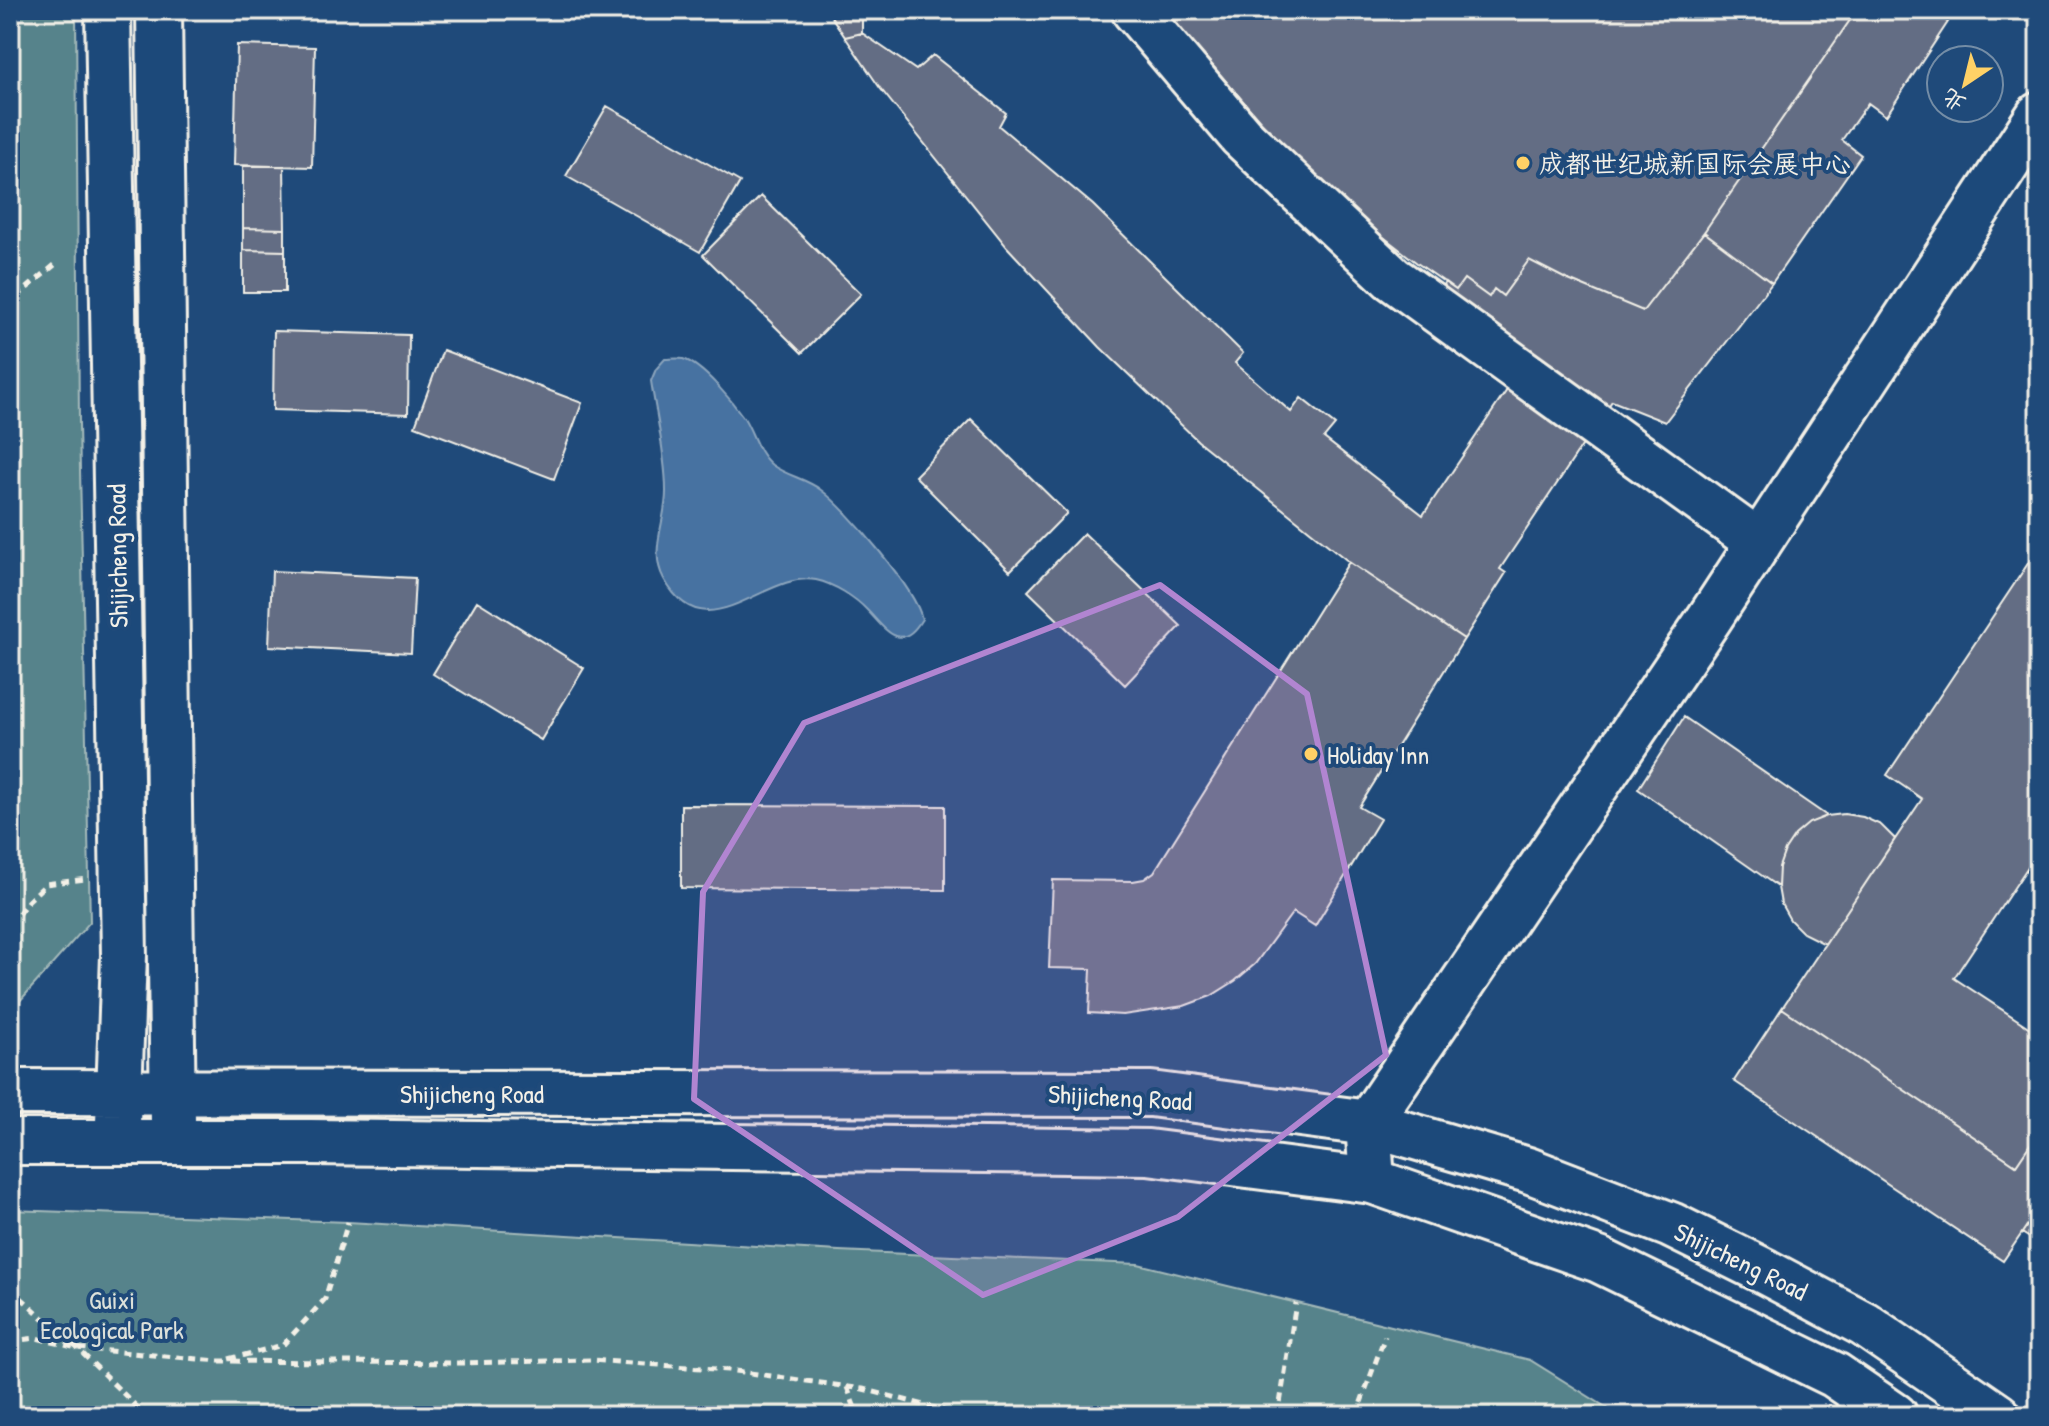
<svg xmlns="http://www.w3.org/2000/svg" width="2049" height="1426" viewBox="0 0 2049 1426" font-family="'Patrick Hand','LXGW WenKai TC',sans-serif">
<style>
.green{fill:#56838b;stroke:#a5baba;stroke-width:2}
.water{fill:#4772a1;stroke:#8ca5bd;stroke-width:2}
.building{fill:#636d84;stroke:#f4f1e8;stroke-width:2}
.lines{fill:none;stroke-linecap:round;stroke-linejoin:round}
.minor-casing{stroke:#f4f1e8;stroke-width:50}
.major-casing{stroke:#f4f1e8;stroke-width:50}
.path{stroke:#f4f1e8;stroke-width:5;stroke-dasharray:8 6;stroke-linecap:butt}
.minor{stroke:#1f4a7a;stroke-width:44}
.major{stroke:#1f4a7a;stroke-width:44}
.marked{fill:#b185d1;fill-opacity:0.2;stroke:#b185d1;stroke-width:6;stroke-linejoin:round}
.poi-dot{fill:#ffd166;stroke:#1f4a7a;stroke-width:3}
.labels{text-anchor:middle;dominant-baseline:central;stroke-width:8;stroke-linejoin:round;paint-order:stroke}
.poi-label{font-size:26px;fill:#f4f1e8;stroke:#1f4a7a;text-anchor:start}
.street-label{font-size:26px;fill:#f4f1e8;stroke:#1f4a7a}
.park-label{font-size:26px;fill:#dce0da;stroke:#1f4a7a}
</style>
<rect width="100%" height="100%" fill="#1f4a7a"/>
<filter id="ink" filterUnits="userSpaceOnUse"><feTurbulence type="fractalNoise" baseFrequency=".0125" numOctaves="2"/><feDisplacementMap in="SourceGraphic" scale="16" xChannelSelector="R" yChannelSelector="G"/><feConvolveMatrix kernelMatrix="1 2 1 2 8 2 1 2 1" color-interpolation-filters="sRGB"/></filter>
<g filter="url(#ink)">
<!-- green -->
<path class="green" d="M10,10h66l3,415 11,497 -80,90z
M10,1210l338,12 491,29 299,13 392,96 90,56h-1610z"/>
<!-- water -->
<path class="water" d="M665,359c5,0 13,-1 18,0 20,6 49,42 61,59 10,16 13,35 28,47 15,11 35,14 49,25 26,19 95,100 101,129 -21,35 -36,11 -54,-8 -13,-14 -34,-27 -52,-31 -52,-10 -110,75 -152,-1 -16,-29 3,-59 2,-89 0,-33 -10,-76 -15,-109l5,-12z"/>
<!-- building -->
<path class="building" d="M827,10h35v23l-17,4z
M1164,10h693l-153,222 -61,79 -77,-32 -37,-19 -26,36 -9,-7 -5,8 -25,-18 -8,11 -39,-27 -86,-67 -74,-66 6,-6z
M1857,10h72l19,12 -62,94 -18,-13 -26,37 19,15 -89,128 -68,-51z
M862,33l54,37 17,-15 73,58 -7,13 94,79 150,148 -8,10 56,49 10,-14 34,27 -11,13 99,77 106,-158 -91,-65 7,-10 11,8 8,-11 25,18 5,-8 9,7 26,-36 37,19 77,32 61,-79 68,51 -107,139 -53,-21 -112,168 6,4 -42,66 -115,-77 -151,-121 -98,-94 -93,-100 -127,-159 -35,-51z
M237,45l78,2 -3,120 -78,-2z
M607,106l133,76 -40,70 -134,-76z
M243,166h41l1,63 -42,-1z
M761,196l100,98 -59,59 -99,-98z
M243,228l42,1v22l-42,-1z
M243,250l42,1v41h-42z
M274,331l135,4 -1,79 -135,-4z
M443,350l139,53 -28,76 -139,-53z
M971,419l96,94 -57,58 -95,-95z
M1084,533l97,93 -56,59 -97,-94z
M2039,547v303l-85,128 85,56v97l-23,34 -234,-157 140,-209 -35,-24z
M1349,562l115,77 -105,168 21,12 -65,107 -22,-14 -38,52 -20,17 -24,15 -27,10 -61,9 -34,-2 2,-44 -42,-1 4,-88 80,1 11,-2 10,-7z
M272,571l143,7 -4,75 -142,-7z
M477,601l107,67 -43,72 -108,-66z
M1684,717l143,99 -18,7 -14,12 -10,15 -6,17 -1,20 -140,-98z
M681,805l264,1v84l-264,-2z
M1844,814l19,3 18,8 14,14 -70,105 -22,-11 -13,-13 -9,-16 -3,-17 1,-20 6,-17 10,-15 14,-12 18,-7z
M2039,850v27l-12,-8z
M1782,1008l234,157 23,-34v77l-36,53 -269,-180z
M2039,1208v36l-17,-11z"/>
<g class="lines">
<!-- minor casing -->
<g class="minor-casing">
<path id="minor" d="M1134,10l107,126 151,142 367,265
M1372,1181l-4,-58 341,-504 330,-504"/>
</g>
<!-- major casing -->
<g class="major-casing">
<path id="major" d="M108,10l16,945 -6,168
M159,10l14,1113
M10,1092l1141,2 217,29 160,47 143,55 95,47 98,52 134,92
M10,1142h301l837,10 224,29 227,79 236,115 60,41"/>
</g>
<!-- path -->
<path class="path" d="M10,310l10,-16 37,-31
M10,925l18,-24 18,-17 40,-5
M10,1288l67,60 63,62 21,6
M10,1341l26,-3 41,10 142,13
M229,1359l54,-14 42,-46 23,-77
M218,1361l243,2 130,-3 138,10 134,19 103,27
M847,1387l11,29
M340,1416l65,-8 20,8
M1278,1416l18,-113
M1356,1416l29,-80"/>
<!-- minor -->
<use href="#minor" class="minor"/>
<!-- major -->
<use href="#major" class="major"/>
</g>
</g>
<!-- marked area -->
<path class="marked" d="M1160,585l147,109 79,361 -208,162 -195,78 -289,-196 9,-207 101,-169z"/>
<!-- markers -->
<g class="poi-dot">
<circle cx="1523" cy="163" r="8"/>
<circle cx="1311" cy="754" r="8"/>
</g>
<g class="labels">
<!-- poi labels -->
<g class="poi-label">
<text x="1539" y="163">成都世纪城新国际会展中心</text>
<text x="1327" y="754">Holiday Inn</text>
</g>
<!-- street labels -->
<g class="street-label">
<text transform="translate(117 556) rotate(-91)">Shijicheng Road</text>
<text x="472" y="1093">Shijicheng Road</text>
<text transform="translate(1120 1097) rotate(3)">Shijicheng Road</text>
<text transform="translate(1741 1261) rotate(26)">Shijicheng Road</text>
</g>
<!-- park labels -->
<g class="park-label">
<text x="112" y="1299">Guixi<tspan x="112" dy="30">Ecological Park</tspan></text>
</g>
</g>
<!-- margin -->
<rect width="2049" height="1426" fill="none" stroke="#1f4a7a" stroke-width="40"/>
<rect x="20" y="20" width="2009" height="1386" fill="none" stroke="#f4f1e8" stroke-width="3" filter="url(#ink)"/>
<!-- north arrow -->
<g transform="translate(1965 84) rotate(215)"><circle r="38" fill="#1f4a7a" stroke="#748da6" stroke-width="2"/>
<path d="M0-6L14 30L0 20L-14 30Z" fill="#ffd166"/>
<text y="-12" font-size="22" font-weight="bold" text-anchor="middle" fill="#f4f1e8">北</text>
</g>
</svg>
